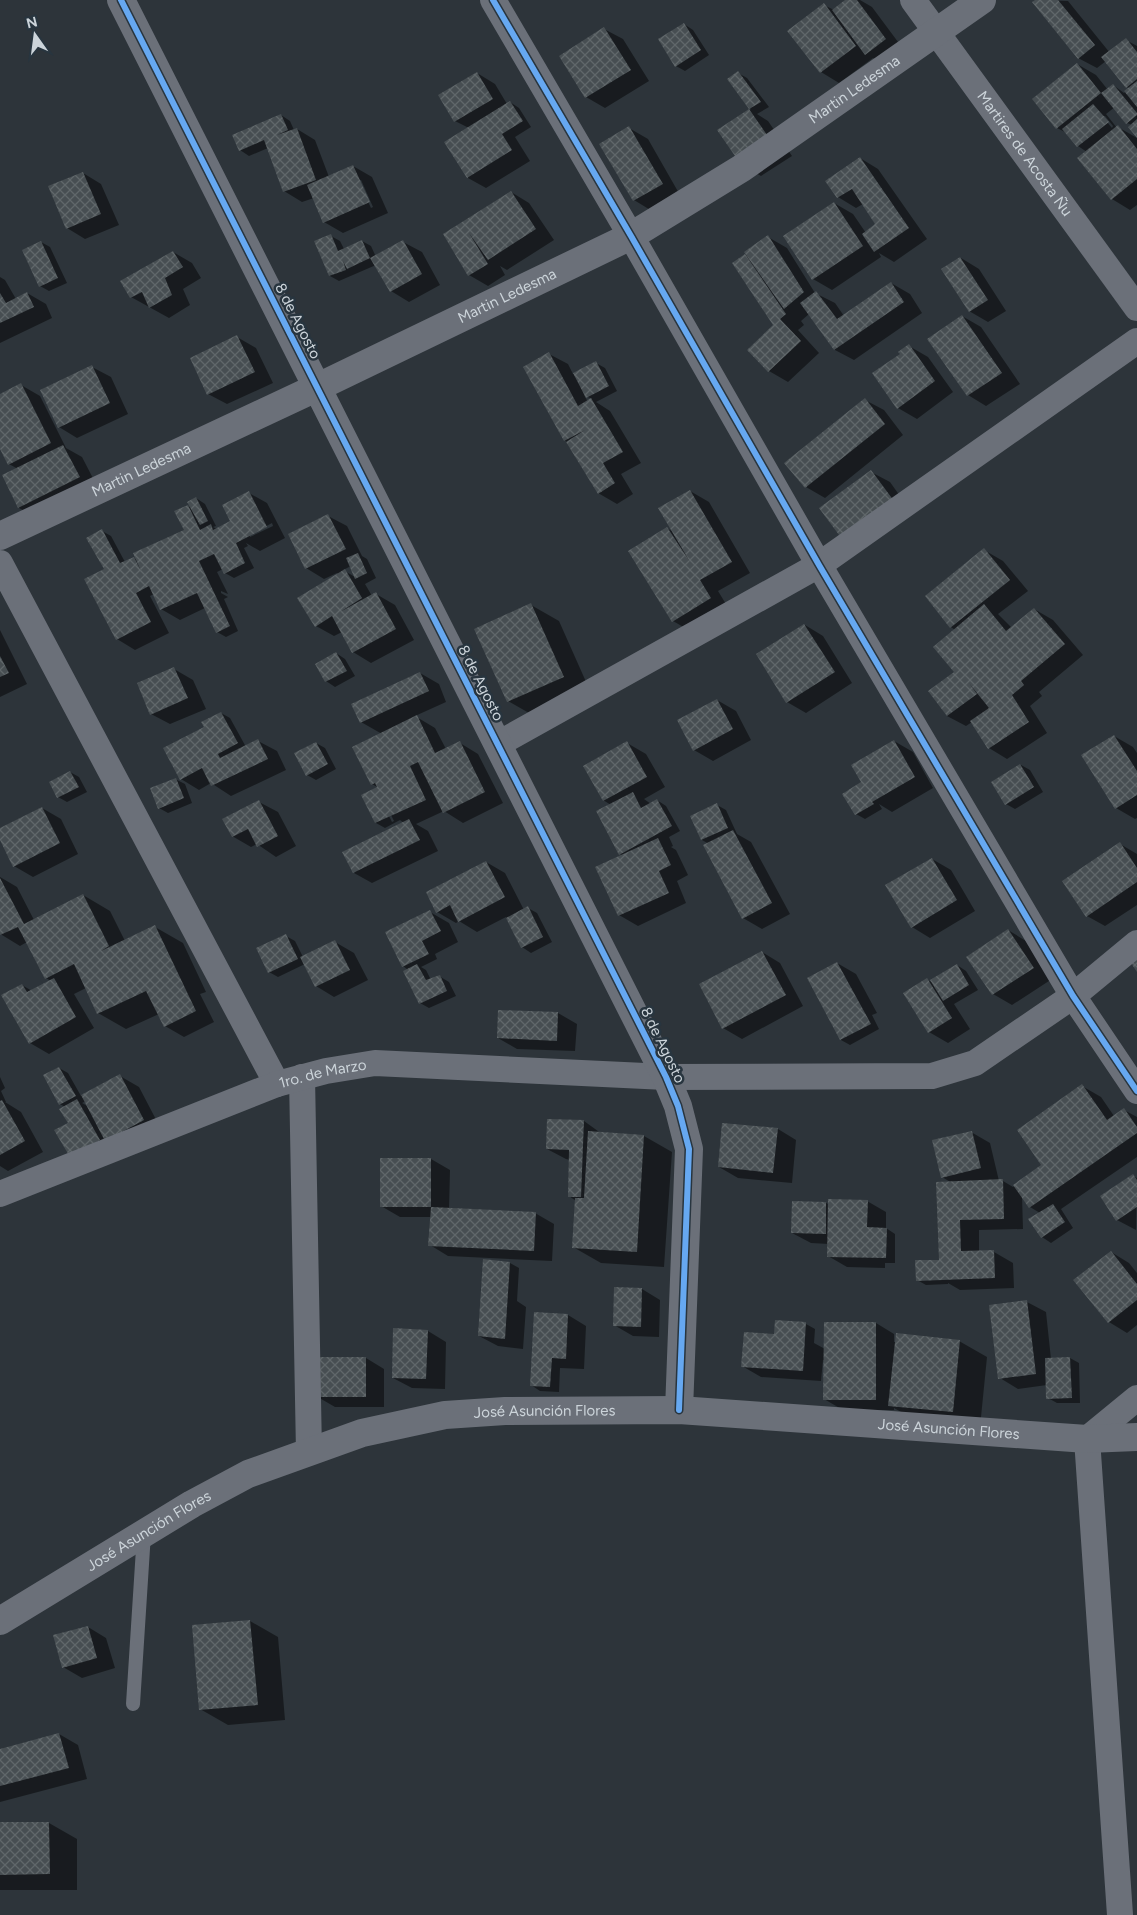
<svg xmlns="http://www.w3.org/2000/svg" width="1137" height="1915" viewBox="0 0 1137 1915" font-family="Figtree,sans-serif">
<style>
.shadow{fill:#0007;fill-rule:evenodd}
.building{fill:url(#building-cross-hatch)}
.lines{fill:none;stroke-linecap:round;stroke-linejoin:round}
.service{stroke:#6b7079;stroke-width:14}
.minor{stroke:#6b7079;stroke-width:26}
.tertiary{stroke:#6b7079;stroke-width:28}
.cycleway-casing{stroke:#28353f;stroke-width:9}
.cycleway{stroke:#66a8f1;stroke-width:6}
.labels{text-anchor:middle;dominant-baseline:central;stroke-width:5;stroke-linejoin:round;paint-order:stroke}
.street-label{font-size:15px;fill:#ccd4da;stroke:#28353f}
</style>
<defs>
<pattern id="building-cross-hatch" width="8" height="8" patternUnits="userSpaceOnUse" patternTransform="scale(1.25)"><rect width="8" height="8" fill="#474e52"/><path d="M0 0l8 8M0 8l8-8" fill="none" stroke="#60676a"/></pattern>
</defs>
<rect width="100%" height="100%" fill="#2d343a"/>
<!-- shadow -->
<path class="shadow" d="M848,0h12l12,7 32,43 -19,14 -12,-6 -34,25 -18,-11 3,-67 10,5z
M1037,0l31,1 42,52 16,-13 11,6v90l-5,-11 -5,-2 -12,-16 -9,7 11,14 1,-1 19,11v67l-7,5 -18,-11 -25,-47 -9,-6 -11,-13 -10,-5 20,-64 19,11 12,15 5,-5 11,8 5,-4 -23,-28 -9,7 -19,-10zM1102,116h3l8,10 -1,2z
M684,24l9,6 16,25 -24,16 -9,-5z
M604,29l19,10 26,42 -44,27 -19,-11z
M477,73l18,11 12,20 3,-2 9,6 12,19 -16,10 15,24 -44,27 -18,-10 1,-50 -14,-7z
M738,73l9,5 22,29 -12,7 11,7 24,35 -31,20 -19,-11 -23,-35 32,-21 -23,-29z
M281,115l9,6 4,9 3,-1 18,11 14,37 24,-11 19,11 16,36 -45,20 -19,-11 -10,-24 -12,4 -18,-11 -16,-43 -19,8 -9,-6zM358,180h3l12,27 -2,1z
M629,128l19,11 32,56 -28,16 -18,-11z
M860,158l18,11 49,70 -33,23 -15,-9 2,4 -49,33 -19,-11 21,-76 19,11 13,19 10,-8 -13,-21 -7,4 -18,-11z
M83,173l18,11 18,41 -34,14 -18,-11z
M511,192l18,11 25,37 -47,30 -7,-4 5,9 -17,11 -19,-11 -24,-40z
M331,236l9,5 4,8 18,-8 9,5 5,11 27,-15 19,10 18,33 -31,17 -18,-11 -15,-26 -37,16 -9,-5z
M768,237l19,11 28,45 20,10 9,13 47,-33 19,11 12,19 -68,47 -19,-10 -26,-36 -8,7 3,4 -6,5 21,23 -31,29 -19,-11 -20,-21 26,-24 -42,-62z
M41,242l9,5 17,36 -18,8 -9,-5z
M173,252l19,11 9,15 -18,11 7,16 -21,13 -38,-21z
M961,258l18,11 27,42 -18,11 -19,-11z
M0,277l5,3 11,19 11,-6 19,11 6,14 -52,25z
M962,316l19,11 39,57 -34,22 -18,-11z
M237,337l19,11 17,35 -46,21 -19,-10z
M909,346l19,11 25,35 -36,27 -19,-11 6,-50z
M549,354l19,10 5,10 23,-11 9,5 12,23 -21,11 14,9 31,52 -20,11 12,20 -16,10 -19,-11 -33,-53zM584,395l8,4 -4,3z
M92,367l19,10 17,37 -51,24 -18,-11z
M21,385l19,11 26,52 16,9 16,31 -60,30 -19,-10 -15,-32 14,-7 -9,-5 -9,-18v-50z
M865,400l19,10 19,25 -78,63 -19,-11z
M871,472l19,10 22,31 -51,36z
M690,491l19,11 41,71 -32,18 11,18 -37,23 -19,-11 -5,-92 6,3z
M249,493l18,10 18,35 -25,13 -14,-8 2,3 -4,2 10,20 -20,10 -9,-5 -2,-4 -6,3 11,22 -7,-3v2l7,4 -4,2 14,32 -12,6 -9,-5 -12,-24 -25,12 -19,-11 -7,-15 -4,2 19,37 -34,17 -18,-11 -12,-69 -3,-39 9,5 14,26 9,-4 4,3 47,-31 3,-24 5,3 3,-11 9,6 11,22 -3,1 4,2 13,-6zM272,523l1,3 -23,11v-2z
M328,516l19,10 15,30 5,3 9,19 -11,6 7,12 4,-2 19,11 19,35 -43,23 -18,-11 -11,-20 -8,4 -18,-10 22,-52 -1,-1 -13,6 -18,-11zM351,566l4,11 -12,-7z
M984,550l19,11 25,30 -30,23 14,14 22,-19 19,11 30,35 -44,37 3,4 -12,10 17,27 -40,26 -18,-11 -17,-26 -6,4 -19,-10 9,-44 -1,-42 -4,-3z
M531,605l28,16 32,72 -55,24 -28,-16z
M805,625l18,11 29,47 -46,30 -19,-11z
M0,630l27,54 -27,13z
M336,653l9,6 10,17 -20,11 -9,-6 -9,-16z
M174,669l19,11 13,29 -36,15 -19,-10z
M420,673l19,11 7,18 -31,14 20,12 11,21 14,-6 18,11 25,49 -40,20 -19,-12 -28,13 12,7 10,20 -66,32 -18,-10 50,-50 -4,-3 -15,8 -9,-5 -13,-27 16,-8 -7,-4 -18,-36 28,-14 -21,-12zM383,799l11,22 -2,1 -11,-22z
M717,700l19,11 15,29 -38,21 -19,-11z
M221,713l9,5 16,29 12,-6 19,10 9,19 -55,26 -20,-13 -12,7 -18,-11 24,-52z
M1114,736l19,11 4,6v65l-2,1 -19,-11z
M894,741l19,11 20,36 -41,24 -13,-8 3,5 -17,10 -9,-5 5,-30z
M316,743l9,5 11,21 -20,11 -9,-5z
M627,743l19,11 19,33 -21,12 7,5 6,-4 9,6 14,25 -11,6 4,9 -2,1 5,3 12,25 -11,6 9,22 -48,23 -19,-11 3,-60 -2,-1 -9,-49 -8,-5z
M1021,765l9,5 13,22 -28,17 -9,-5z
M70,772l9,5 8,15 -20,10 -9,-5z
M175,779l10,5 7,19 -24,10 -9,-5z
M259,802l19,10 18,34 -20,11 -19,-13 -6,3 -19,-11z
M717,805l9,5 11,24 14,8 39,72 -28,15 -19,-11 -34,-74 -7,-4z
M42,808l19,11 17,35 -45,23 -19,-11 -14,-29v-8z
M1120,844l17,10v51l-32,21 -18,-10z
M932,859l19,11 24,41 -45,27 -18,-11z
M486,862l19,11 19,37 4,-2 9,5 15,29 -21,11 -9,-6 -16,-30 -29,15 -18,-11 -3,2 -19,-11z
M0,877l17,10 17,33 49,-25 27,16 15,30 30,-14 28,16 23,49 -6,2 14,28 -30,15 -19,-11 -6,-12 -33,15 -28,-16 -12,-25 -12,6 20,34 -45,26 -19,-11 -8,-58 10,6 19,-10 -5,-3 -19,-36 -7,4 -18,-11 -2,-3z
M430,912l19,11 9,19 -23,12 2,5 -16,8 5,3 5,10 8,-4 10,6 7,14 -27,12 -9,-5 -12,-33 -5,-4z
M1008,930l18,11 26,38 -40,26 -19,-11 -25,-37z
M286,936l9,5 8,16 32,-15 19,11 14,27 -34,17 -18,-11 -11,-22 -27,13 -9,-5z
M762,952l18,11 23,43 -61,33 -19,-11z
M837,963l19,11 21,39 -5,2 7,14 -29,16 -9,-5 -11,-23z
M957,965l9,6 12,19 -24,14 16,25 -22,14 -19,-11 -2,-52 7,3z
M558,1013l19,11 -2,27 -58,-2 -19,-11z
M59,1068l9,5 13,23 39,-20 19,11 23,44 -73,36 -19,-43 -5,-17 -5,-3zM86,1101l3,6 -7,-4z
M0,1077l5,11 -4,3 5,11h-1l16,10 22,40 -35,19 -8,-5z
M1082,1086l19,11 13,19 10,-6 13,7v40l-76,52 12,19 -22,15 -9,-6 -12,-18 10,-6 -10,-6 -8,-11 1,33 -44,1v22h15l19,11 1,25 -54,2 -12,-7v1l-22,1 -9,-5 24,-19 11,-78 -10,-6 29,-45 19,11 9,38h4l10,6 30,-22z
M584,1121l18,13 42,2 28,16 -8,115 -63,-4 -28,-16 3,-46 -7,-5 1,-36 -4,-1 -19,-10z
M778,1129l18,11 -4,43 -54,-5 -19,-11z
M431,1159l19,11 -1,39 86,4 19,11 -2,37 -104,-5 -18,-11 1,-28h-31l-19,-11z
M1133,1176l4,2 -1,52 -19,-10z
M867,1201l19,11v16l9,6v29h-10v5l-38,-1 -19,-11 1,-12 -18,-1 -19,-10 34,-30 4,2z
M1111,1252l18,11 8,10v52l-10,8 -18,-11z
M510,1263l9,5 -2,33 9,6 -3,42 -25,-3 -19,-10z
M642,1289l18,11 -1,37 -26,-1 -19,-11z
M1027,1302l19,10 5,47 19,-1 9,5 1,40h-23l-9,-5 -1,-13 -29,4 -18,-11z
M568,1315l18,11 -2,43 -24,-1 -1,24 -19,-1 -9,-6z
M876,1323l18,11v8l65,-1 28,16 -7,70 -63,-6 -23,-13v2h-51l-19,-11 1,-39h-2l-2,21 -60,-4 -19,-11 33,-31 31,-11 9,5 -1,14 11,6z
M428,1331l18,11 -1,47 -33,-1 -19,-10z
M366,1358l18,11v38h-49l-19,-11z
M250,1621l28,16 7,83 -57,5 -28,-16z
M88,1627l18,11 9,30 -33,10 -19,-11z
M59,1734l19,11 9,34 -87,23v-52z
M0,1823h49l28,16v51h-77z"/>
<!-- building -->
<path class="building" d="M845,0h12l29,39 -21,16 -33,-45z
M1035,0h23l37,45 -17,14 -46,-57z
M824,3l32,43 -36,27 -33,-42z
M684,23l17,27 -26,17 -17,-28z
M604,27l27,43 -46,28 -26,-42z
M1126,38l11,14v27l-11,9 -25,-31z
M1077,63l24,30 -45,36 -24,-30z
M738,71l23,31 -12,7 -22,-30z
M477,72l16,27 -39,23 -16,-27z
M1137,81v26l-13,-16z
M1113,84l24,29v2l-11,9 -25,-31z
M510,101l13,20 -21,13 10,16 -45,28 -23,-36z
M1093,104l16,18 -32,25 -15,-18z
M749,109l25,36 -32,21 -25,-36z
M281,114l7,16 -11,5 20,-7 19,52 -33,12 -19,-52 -25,11 -7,-16z
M1137,119v19l-9,-11z
M1118,125l19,24v30l-26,21 -34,-42z
M629,126l34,58 -30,17 -34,-57z
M860,157l49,71 -35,24 -12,-18 13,-10 -23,-35 -15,9 -12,-17z
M353,165l17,37 -47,21 -16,-38z
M83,172l18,42 -35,15 -18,-43z
M511,191l25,38 -48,31 -19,-27 19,31 -20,12 -25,-42z
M834,202l29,44 -51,34 -29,-44z
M331,234l7,17 24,-11 8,18 -23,11 -4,-8 3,9 -17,6 -15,-35z
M768,235l36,57 -20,17 -40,-57z
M403,240l19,34 -32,18 -20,-34z
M41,241l17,37 -19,9 -17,-37z
M173,251l10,16 -18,11 7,17 -23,13 -7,-16 -12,6 -10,-17z
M745,254l41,60 -6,5 21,22 -33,31 -21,-22 26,-25 -41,-62z
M960,257l28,43 -19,12 -28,-43z
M891,282l13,20 -70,48 -34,-47 16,-12 21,28z
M27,292l7,15 -34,16v-30l6,10z
M962,315l40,58 -35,23 -40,-57z
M237,335l18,37 -48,23 -17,-37z
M909,344l26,37 -38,28 -25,-36 28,-19 -2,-2z
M549,352l29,54 13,-8 32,54 -20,11 12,20 -17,11 -32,-52 19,-12 -21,11 -41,-74z
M596,361l13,25 -23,12 -13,-25z
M92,365l18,38 -52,25 -18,-38z
M21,383l30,60 -43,22 -8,-16v-55z
M865,398l20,26 -80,64 -21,-25z
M63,445l17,32 -62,31 -16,-33z
M871,470l23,31 -52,38 -23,-31z
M690,490l42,72 -32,18 11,18 -39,24 -44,-71 39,-24 23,35 -32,-54z
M249,491l18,36 -31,16 9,20 -21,11 -10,-20 -15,7 31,65 -14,7 -19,-40 -37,17 -11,-24 -13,7 15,29 -35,18 -32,-61 20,-10 -18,-31 16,-9 18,34 14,-6 7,14 -8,-18 51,-23 -10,-19 14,-6 12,25 11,-6 2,6 17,-9 -8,-16z
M196,497l12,24 -8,4 -13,-23z
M328,514l18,35 -41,20 -17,-35z
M984,548l26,32 -60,48 -25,-32z
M358,553l9,20 -12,6 -9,-21z
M345,569l17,29 -22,14 36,-20 20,37 -44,24 -20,-37 -17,11 -18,-29z
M531,603l33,74 -57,25 -33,-73z
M984,604l22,27 28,-23 31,36 -44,37 3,4 -12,10 17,27 -41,27 -18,-28 19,-13 -20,-25 8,11 -30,22 -19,-25 26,-19 -21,-25z
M804,624l31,48 -49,31 -30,-49z
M336,652l11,19 -22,11 -10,-18z
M0,656l9,17 -9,4z
M174,667l14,31 -38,17 -13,-32z
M420,672l9,19 -69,32 -9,-19z
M717,699l16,30 -40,22 -16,-31z
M221,712l17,31 -20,11 2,4 38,-19 10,20 -57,27 -9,-18 -22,12 -17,-32 41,-21 -3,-5z
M417,715l18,38 25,-12 25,51 -42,21 -25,-51 -8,4 16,34 -51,23 -14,-28 16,-8 -2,-4 -4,2 -19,-38z
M1114,735l23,36v24l-22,14 -34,-54z
M894,740l21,37 -43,25 2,2 -19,11 -13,-21 19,-12 -10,-17z
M627,741l20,36 -44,24 -20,-35z
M316,742l12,22 -22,12 -12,-23z
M1020,764l14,23 -29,18 -14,-23z
M70,771l9,16 -22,11 -8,-16z
M176,778l8,20 -26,11 -8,-21z
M633,792l8,16 16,-9 15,27 -53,29 -23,-44z
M259,800l19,36 -21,11 -9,-18 -16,8 -10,-18z
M717,803l11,25 -27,12 -11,-24z
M42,807l18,36 -47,24 -13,-27v-12z
M409,819l11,21 -67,33 -11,-21z
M733,830l39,73 -30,16 -39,-74z
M658,838l13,27 -12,6 10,22 -51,23 -23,-49z
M1120,842l17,26v14l-51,35 -24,-36z
M932,858l25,42 -46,28 -26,-43z
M486,861l19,36 -47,25 -8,-17 -14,8 -10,-21z
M0,878l24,46 59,-30 26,52 -8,5 54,-26 41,86 -32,16 -18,-36 -49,23 -23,-50 -29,15 -27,-52 -18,8z
M528,906l15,31 -22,11 -15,-30z
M430,910l11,21 -19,10 7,13 -27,13 -17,-35z
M1008,929l26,39 -42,27 -26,-38z
M286,934l12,25 -30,14 -12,-25z
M335,940l15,30 -35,17 -15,-30z
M1137,946v26l-12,-18z
M762,951l24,44 -64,34 -23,-45z
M837,962l34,62 -31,16 -33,-62z
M417,964l9,16 14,-5 7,16 -28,13 -16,-33z
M957,964l12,21 -26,16 -13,-21z
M54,978l22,39 -47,27 -28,-49 21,-11 5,8z
M927,978l25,40 -24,15 -25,-40z
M498,1010l60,2 -1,29 -60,-3z
M59,1067l17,29 -17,9 -16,-30z
M120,1074l24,46 -39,21 -24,-46z
M1082,1084l25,36 17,-12 13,19v6l-108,75 -16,-23 28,-20 -24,-35z
M77,1099l23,41 -30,17 -16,-27 14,-7 -9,-14z
M2,1100l23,41 -25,14v-54z
M547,1119l37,1 -3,77h-13l1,-47 -23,-1z
M722,1123l56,5 -5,45 -55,-6z
M588,1131l56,4 -7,117 -65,-4 3,-50h9z
M972,1131l9,37 -40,10 -9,-38z
M380,1158h51v49h-51z
M1133,1174l4,6v27l-21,14 -16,-25z
M1003,1179l1,40 -44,1 1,31 33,-1 1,28 -79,3 -1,-21h24l-3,-78z
M828,1199l40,1 -1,27 20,1 -1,30 -59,-1z
M792,1201l34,1v32l-35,-1z
M1053,1204l12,18 -24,16 -13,-19z
M431,1207l105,5 -2,39 -106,-5z
M1111,1251l26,33v16l-29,23 -35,-43z
M483,1259l27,3 -5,77 -27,-3z
M614,1287l28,1 -1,39 -28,-1z
M1027,1300l9,74 -38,5 -9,-74z
M534,1312l34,2 -2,45 -14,-1 -2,29 -20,-1z
M775,1320l31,2 -3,49 -62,-4 3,-35 30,2z
M824,1322h52v78h-53z
M393,1328l35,2 -2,49 -34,-1z
M896,1333l64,7 -7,72 -65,-6z
M315,1357h51v40h-51z
M1070,1357l2,41 -26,1 -1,-41z
M250,1620l8,85 -59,5 -7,-85z
M88,1626l9,32 -35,10 -9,-33z
M59,1733l10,35 -69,18v-37z
M0,1822h49l1,52 -50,1z"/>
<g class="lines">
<!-- service -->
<path class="service" d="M133,1704l11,-171"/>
<!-- minor -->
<g class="minor">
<path d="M493,0l138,236 188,329 254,431 64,95"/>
<path id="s1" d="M913,0l224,308"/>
<path d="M0,563l277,521"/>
<path d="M498,744l321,-179 318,-224"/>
<path d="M302,1077l7,375"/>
<path id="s2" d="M0,1194l277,-110 49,-13 49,-8 291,14 266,-1 43,-13 98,-67 64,-53"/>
<path d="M1120,1915l-33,-476 50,-41"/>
</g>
<!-- tertiary -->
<g class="tertiary">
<path d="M121,0l545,1077 12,29 11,43 -10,261"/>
<path id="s3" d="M0,536l318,-149 313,-151 111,-68 240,-168"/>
<path id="s4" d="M0,1621l192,-117 56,-30 114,-41 83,-18 60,-4 174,-1 408,29 50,-2"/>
</g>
<!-- cycleway casing -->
<g class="cycleway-casing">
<path id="cycleway" d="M121,0l545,1077 12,29 11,43 -10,261
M493,0l138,236 188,329 254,431 64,95"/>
</g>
<!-- cycleway -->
<use href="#cycleway" class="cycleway"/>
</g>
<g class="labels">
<!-- street labels -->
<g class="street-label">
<text stroke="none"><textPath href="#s3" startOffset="966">Martin Ledesma</textPath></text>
<text stroke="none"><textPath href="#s1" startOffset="190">Martires de Acosta Ñu</textPath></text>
<text stroke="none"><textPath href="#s3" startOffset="561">Martin Ledesma</textPath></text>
<text transform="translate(298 321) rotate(63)">8 de Agosto</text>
<text stroke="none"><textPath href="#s3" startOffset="156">Martin Ledesma</textPath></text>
<text transform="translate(481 683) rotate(63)">8 de Agosto</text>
<text transform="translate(663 1045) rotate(64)">8 de Agosto</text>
<text stroke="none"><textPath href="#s2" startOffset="345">1ro. de Marzo</textPath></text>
<text stroke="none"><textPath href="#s4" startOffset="594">José Asunción Flores</textPath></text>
<text stroke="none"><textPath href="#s4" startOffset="999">José Asunción Flores</textPath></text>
<text stroke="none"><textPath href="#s4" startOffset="174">José Asunción Flores</textPath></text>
</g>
</g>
<!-- north arrow -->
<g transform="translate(35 35) rotate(346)" stroke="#28353f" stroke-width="4" paint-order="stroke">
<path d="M0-4L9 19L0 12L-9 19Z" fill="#ccd4da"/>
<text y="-8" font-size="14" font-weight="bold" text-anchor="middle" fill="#ccd4da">N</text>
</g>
</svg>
